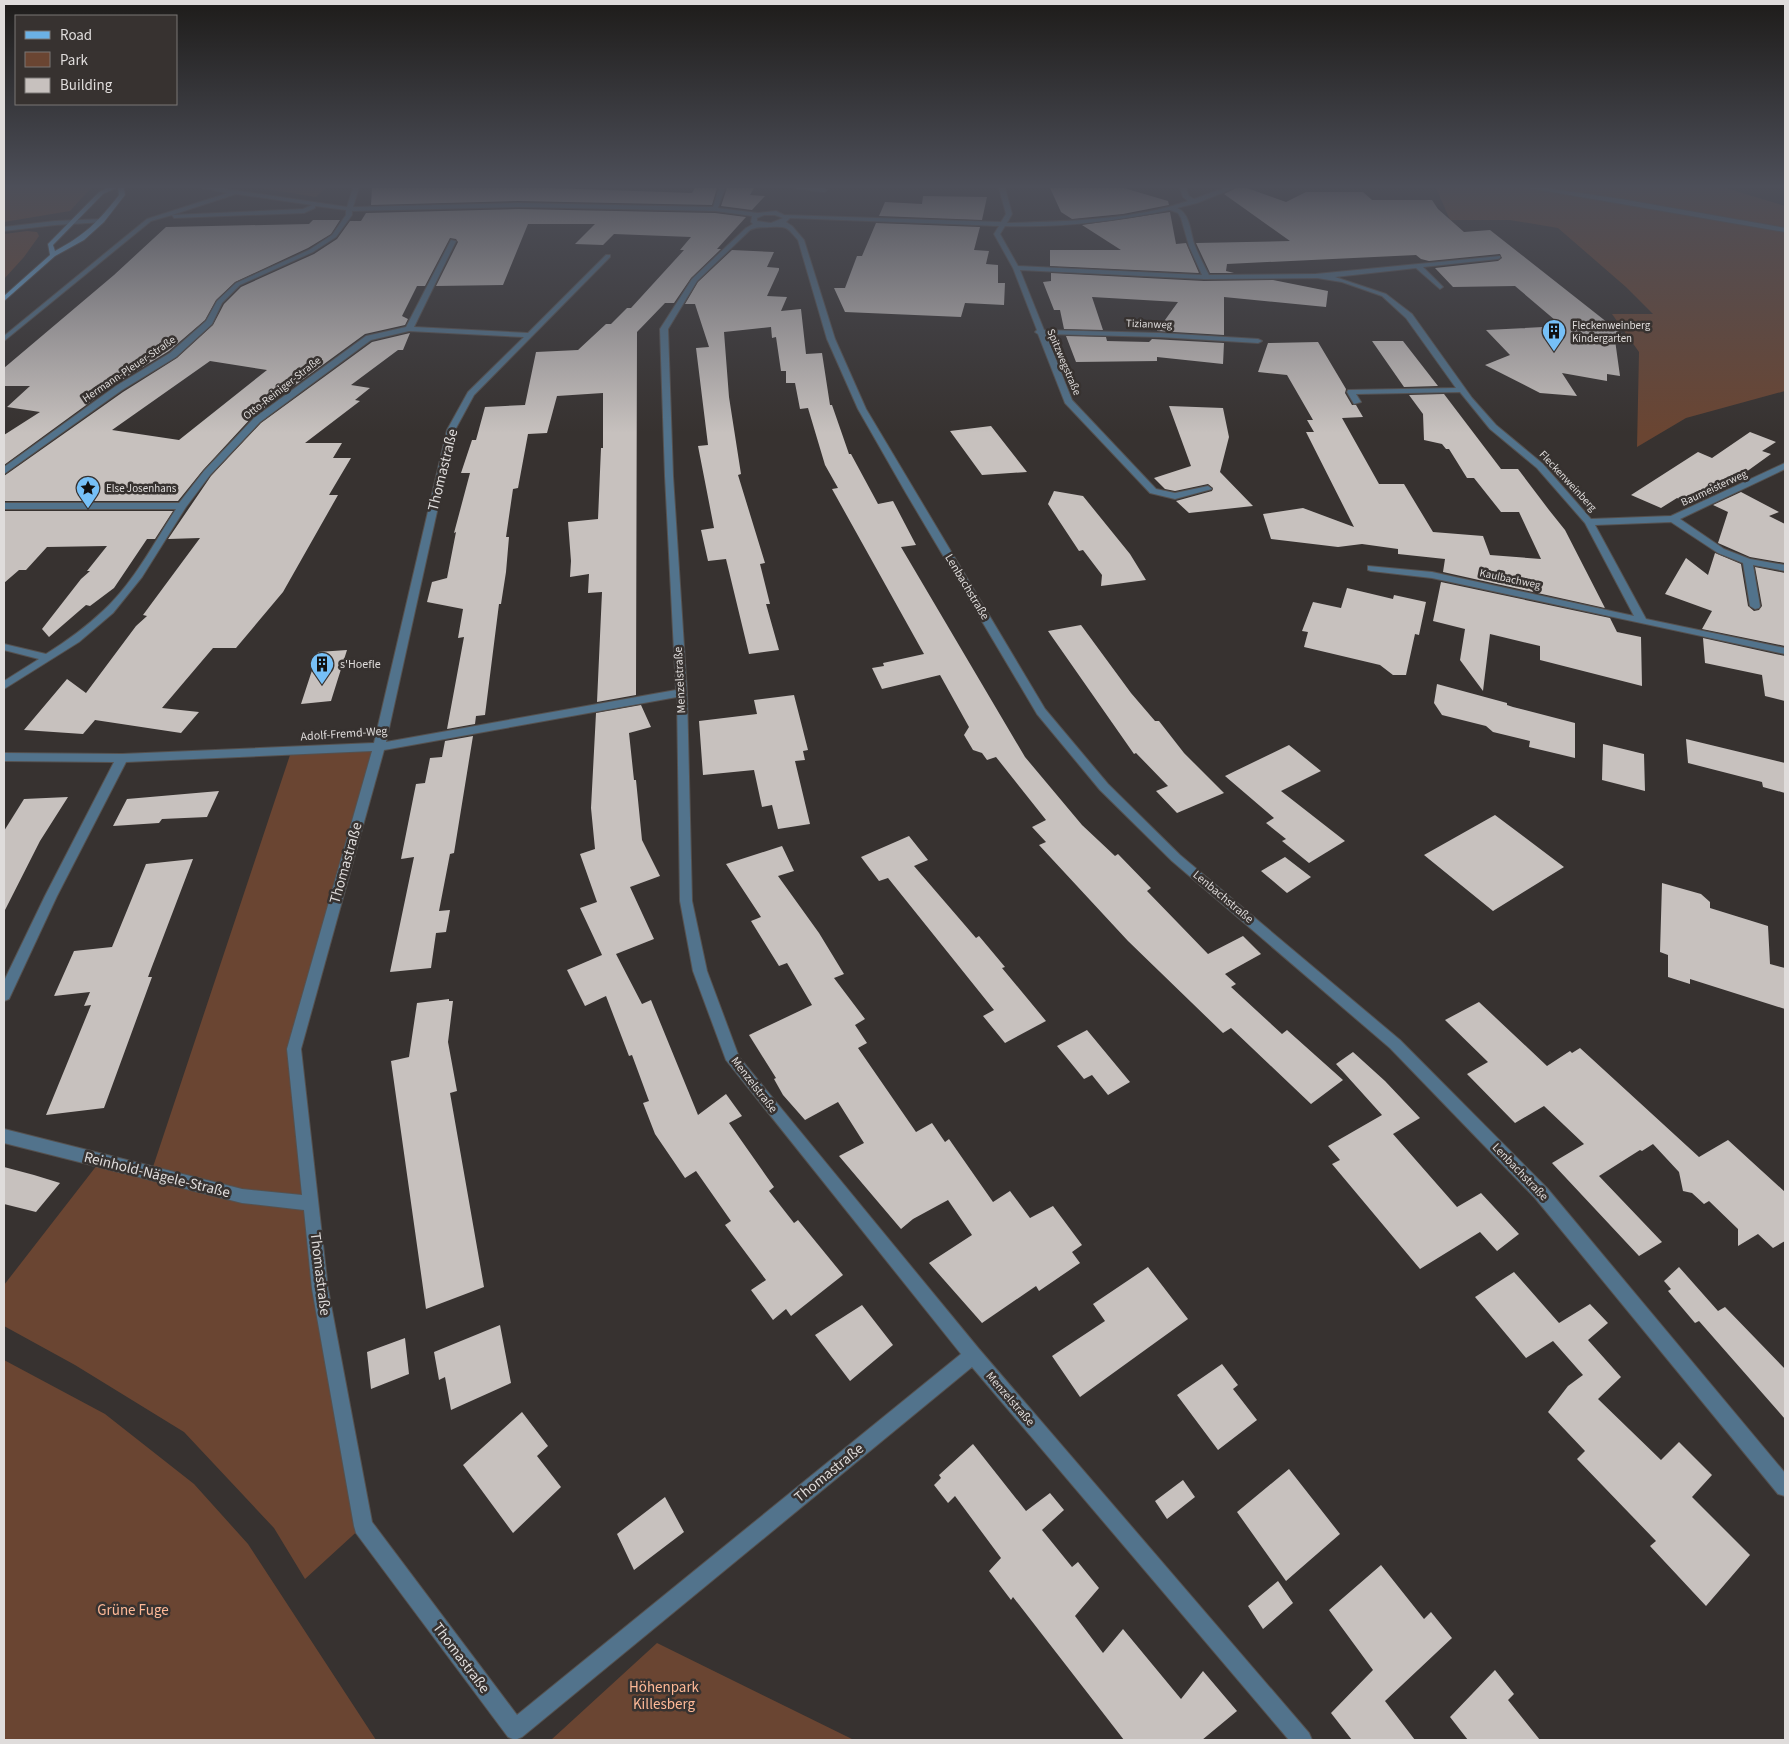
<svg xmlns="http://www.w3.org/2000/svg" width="1789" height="1744" viewBox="0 0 1789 1744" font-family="'Source Sans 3',sans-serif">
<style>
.green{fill:#6a4532}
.building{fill:#c7c1be;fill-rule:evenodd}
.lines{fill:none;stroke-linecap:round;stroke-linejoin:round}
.minor-casing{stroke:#55514f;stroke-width:2}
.major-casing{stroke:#55514f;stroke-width:2}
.minor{fill:#52738c;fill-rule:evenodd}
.major{fill:#6bb1e5;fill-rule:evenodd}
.labels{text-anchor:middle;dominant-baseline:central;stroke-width:5;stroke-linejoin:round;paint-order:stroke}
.far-street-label{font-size:11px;fill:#dfdcdb;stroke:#373230}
.far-poi-label{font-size:11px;fill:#dfdcdb;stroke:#373230;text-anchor:start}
.street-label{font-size:12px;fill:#dfdcdb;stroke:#373230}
.poi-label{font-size:12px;fill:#dfdcdb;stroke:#373230;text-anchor:start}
.near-street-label{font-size:15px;fill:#dfdcdb;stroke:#373230}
.near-park-label{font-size:15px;fill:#feb997;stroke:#373230}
</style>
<rect width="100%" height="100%" fill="#373230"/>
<!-- green -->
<path class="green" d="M4,188h87l-21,23 -66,11z
M260,188h65l-9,9z
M1436,188h290l59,18v185l-99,27 -49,29 2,-95 -27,-38h41l-27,-27 -68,-59 -48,-8h-60z
M27,231l10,1 2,4 -15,21 -20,22v-45z
M379,747l-85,302 18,155 51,322 -58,53 -31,-51 -90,-96 -109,-67 -71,-39v-41l97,-125 50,13 140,-421z
M4,1360l101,54 89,70 54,60 128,196h-372z
M657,1643l197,97h-303z"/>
<!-- building -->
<path class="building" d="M372,188h180l140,5 3,-5h22l-5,17 -194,-4 -147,4z
M727,188h27l-4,7 15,1 -13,14 -31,-4z
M1050,188h74l44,13 1,4 -46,9 -51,5 -11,-7z
M1236,188h11l39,14 20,-10h57l9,8h60l6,9 26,23 26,-2 132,104 -10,4 3,2 5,36 -13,-2v7l-45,-8 15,23 -37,-3 -55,-28 25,-10 -24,-25 76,-4 -47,-40 -62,1 -18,-19 63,-7 4,-3 -2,-4 -71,7 -8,-2 -5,-4 -189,9 -1,7 8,2h-24l-14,-30 94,-2 -66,-47z
M923,196l64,1 -5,23 -103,-4 6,-14 37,2z
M518,209l197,4 31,4 -29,32h4l-30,29 -17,25h-9l-28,29 -1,363 -39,7 5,-110 -14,1 1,-19 -19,3 1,-16 -3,-39 30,-3 3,-71h2v-55l-46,3 -10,37 -19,1 -10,54 -5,1 -7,48h3l-3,35 -5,32h-2l-14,111 -9,1 -1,8 -28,5 17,-92 -6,1 5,-29 -36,-7 5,-20 15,-4 9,-46 -2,1 16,-60h-9l11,-33h4l9,-33 40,-2 11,-53 42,-2 28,-26h5l16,-16h4l53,-58h-4l11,-13 -77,-3 -11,11 -28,-1 20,-20h-67l-25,61 -67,1 22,-44 -2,-3 -6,-1 -25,48h-8l-15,30 6,3 -3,6 -40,9 -112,82 -50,54 -25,31h-174v-25l119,-84 54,-34 36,-33 11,-21 17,-17 73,-33 23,-15 13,-18h11l5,-8zM210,361l57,9 -88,70 -67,-10z
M1170,212l6,32 10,-1 13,30 -149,-7v-16h71l-39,-25z
M313,220h27l-9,14 -23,14 -73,34 -19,18 -11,20 -36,31 -54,33 -111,81v-30l36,-23 -33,-5 23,-21h-26v-18l110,-93 52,-48 143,-3z
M876,223l104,4 -6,23 15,1 -3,13 12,1v18h7l-1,22 -39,-2 -4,14 -116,-5 -11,-24h11l12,-32h5z
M732,250l42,2 -7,15 12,1v2l-12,26 20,1 -6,14 20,-2 5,45 16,-1 8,52h2l17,49h2l27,50 15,-3 23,44 -15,2 124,210 57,68 33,31 3,-2 33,34 -4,3 61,63 35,-18 18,18 -36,20 11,10 -5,3 51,47 5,-4 56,50 -32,24 -80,-76 -8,5 -95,-92 -89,-96 7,-3 -14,-15 14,-7 -50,-63 -9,3 -5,-7 -9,-3 -9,-15 5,-8 -29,-52 -58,14 -10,-21 12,-2 -1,-3 41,-9 -92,-165 6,-1 -13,-23 -17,-57 -8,1 -5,-26h-9v-12h-5l-5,-34 -4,1 -1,-11 -47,5 5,65 12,77 -3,1 27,88 -5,1 10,40h-4l13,46 -30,4 -23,-95 -18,2 -7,-31 13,-2 -16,-82 10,-1 -12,-97 13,-1 -14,-43h-10l13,-22z
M1051,273l153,8 69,-1 55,11 -2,16 -102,-10v38l-67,-4 21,-29 -86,-5 11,33 -39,-1 -4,-19h-6l-11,-28 8,-1z
M410,333l-7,17h-5l-47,35 19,3 -15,12 5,1 -55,42h37l-9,15h18l-22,37h9l-55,97 -47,56h-23l-51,60 37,4 -18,21 -86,-13 -12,14 -59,-4 43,-51 19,14 50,-67 11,-10 -4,-1 57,-77 -32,1 43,-63 50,-53 111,-81z
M1066,336l40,1 1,4 42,1 3,-3 72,4 -1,21 -66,-7v4l-81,1z
M1372,341h31l35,45 -34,1z
M1318,342l28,47 -1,4 7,12h4l7,12 -21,1 37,66h25l29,48 50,4 7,19 51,4 -22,-47h-18l-27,-34h-7l-18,-29h-3l-4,-5 -18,-4 -1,-26 -14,-19 35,-1 57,75h17l31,41 16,20 40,78 -162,-36 2,-13 -47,-5v-5l-36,-5 -24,3 -67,-8 -8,-25 40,-6 51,19 -48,-95h8l-7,-12h6l-26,-45 -29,-3 10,-29z
M1169,406l54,2 6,29 -9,35 33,34 -64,7 -13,-12 36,-10 1,-3 -5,-4 -33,7 -10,-2 -11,-11 37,-12z
M991,426l36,46 -45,3 -32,-44z
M1750,432l26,10 -14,9 9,3 -43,31 2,1 -28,14 -8,-4 -9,5 -8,-3 -16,10 -30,-13 67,-43 14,6z
M1054,491l29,5 47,58 16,26 -45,6 1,-11 -19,-25 -4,1 -31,-47z
M1741,492l38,20 -10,4 16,8v39l-35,-6 -32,-14 10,-31 -15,-7z
M4,511h169l-18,28h-8l-33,49 -24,18 -4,-1 -37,32 -7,-8 39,-50 9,-8h-3l20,-25 -60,1 -21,23h-7l-15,13z
M1715,553l26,11 7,42 6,5 5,-1 3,-4 -7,-39 30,6v73l-83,-17 10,-18 -47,-17 21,-36 22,17z
M1441,582l169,36 7,14 24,5 1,49 -102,-26v-14l-50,-12 -7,57 -23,-31 5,-31 -32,-8z
M1347,588l46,11 1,-4 32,7 -7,33 -4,-1 -9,41h-13l-13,-10 -76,-18 4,-15 -6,-1 11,-29 28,6z
M1081,625l50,68 24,28h4l25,32 40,40 -47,20 -21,-22 12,-5 -32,-33 -2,1 -86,-123z
M1703,638l82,18v45l-20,-5 -3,-21 -57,-12z
M347,650l-16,51 -30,3 17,-52z
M1437,684l70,19v2l6,2 62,16v35l-46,-11 1,-6 -37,-9 -7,-6 -44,-11 -8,-12z
M794,695l14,55 -5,1 2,9 -10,1 15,63 -32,5 -6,-24 -10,2 -8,-37 -51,5 -4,-54 58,-7 -3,-14z
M641,705l10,22 -22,6 5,47h2l6,60 18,36 -30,11 24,52 -38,15 26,50 9,-4 47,115 28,-21 16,22 -13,7 45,64 -5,4 25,32 4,-3 45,55 -52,41 -5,-7 -13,11 -22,-30 15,-10 -41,-55 6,-4 -35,-50 -11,7 -30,-44 -12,-31 6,-2 -17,-46 -3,1 -23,-60 -21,10 -18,-36 35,-15 -22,-47 17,-6 -17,-48 15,-5 -4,-41 5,-95z
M473,736l-19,117 -4,1 -11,57 11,-1 -4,22 -10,1 -5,35 -41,4 24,-115 -13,2 15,-75 9,-1 5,-25 12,-1 3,-16z
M1686,739l99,24v30l-22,-6 -1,-5 -74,-19z
M1603,744l41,10 1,37 -43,-11z
M1289,745l32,26 -40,20 64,50 -36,22 -27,-22 4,-2 -20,-16 8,-5 -49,-42z
M219,791l-12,26 -45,2 -3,4 -46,3 14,-27z
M68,797l-28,44 -36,71v-81l20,-32z
M1495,815l69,52 -71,44 -69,-56z
M909,836l19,24 -14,6 62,72 3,-2 26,31 -3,1 44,53 -41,22 -22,-27 11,-6 -106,-132 -9,3 -18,-24z
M782,846l12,25 -16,5 41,57 25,41 -10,4 31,41 -10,6 12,18 -9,5 58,84 16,-9 13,19 4,-3 44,63 17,-11 20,27 23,-12 29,39 -10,7 8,11 -41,28 -3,-5 -54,37 -53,-60 43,-28 -24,-35 -35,19 -12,10 -62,-73 25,-13 -26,-41 -33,18 -22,-25 -9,-16 2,-1 -27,-43 63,-30 -25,-42 -8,3 -28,-45 10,-4 -35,-53z
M1285,857l26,20 -24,16 -26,-22z
M193,859l-45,118h4l-48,131 -58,7 45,-110 -7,1 6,-14 -36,4 20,-45 38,-4 34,-83z
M1662,883l39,11 9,8v6l58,18 2,38 15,4v41l-95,-30v5l-22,-7v-22l-8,-3z
M449,999v2h4l-5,41 9,49 -7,2 34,194 -58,22 -35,-248 18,-4 8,-54z
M1479,1002l68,64 23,-15 2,2 8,-5 119,109 29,-17 57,52v49l-12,7 -15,-14 -20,12v-17l-29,-28 -5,3 -12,-11 -9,-2 -4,-19 -26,-28 -11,7 -2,-1 -41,26 63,66 -23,14 -87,-93 32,-19 -40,-38 -29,17 -48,-49 21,-12 -43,-42z
M1087,1030l43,52 -22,13 -16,-20 -8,4 -27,-33z
M1353,1052l32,29 35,37 -27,16 64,73 24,-14 38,41 -22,17 -17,-19 -60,37 -88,-105 8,-4 -12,-14 54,-31 -46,-51z
M4,1167l30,8 26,8 -24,29 -32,-8z
M1148,1267l40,52 -108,78 -28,-41 53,-35 -12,-17z
M1679,1267l39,44 7,-4 60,62v50l-86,-98 -4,2 -27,-32 3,-2 -7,-8z
M1514,1272l45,51 31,-19 18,19 -20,17 33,37 -23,22 63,61 18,-18 33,33 -20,22 58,58 -44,51 -56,-60 6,-5 -79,-82 8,-8 -37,-39 20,-26 15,-11 -30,-34 -27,17 -51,-61z
M862,1305l31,40 -43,36 -35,-46z
M500,1325l11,58 -60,27 -6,-33 -6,3 -5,-28z
M405,1338l4,36 -38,15 -4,-37z
M1222,1364l16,21 -5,4 24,31 -39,30 -41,-55z
M522,1412l26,34 -11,10 24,31 -48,46 -50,-68z
M973,1444l53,67 24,-18 14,17 -22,20 30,37 6,-5 21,26 -24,28 28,37 20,-24 58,70 22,-28 34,40 -35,29h-78l-111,-143 -2,3 -22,-29 12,-13 -46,-62 -7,7 -14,-18 7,-7 -2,-3z
M1289,1469l51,65 -54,47 -49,-69z
M1183,1480l12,17 -28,22 -12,-18z
M665,1497l19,35 -50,38 -17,-36z
M1381,1565l43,54 7,-7 21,26 -67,63 30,39h-63l-21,-27 42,-43 -44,-60z
M1278,1581l15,22 -30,26 -15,-23z
M1495,1670l19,24 -6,6 32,40h-72l-18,-23z"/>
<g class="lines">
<!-- minor casing -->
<g class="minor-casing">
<path id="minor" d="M203,188h17l127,19 6,-19h6l-6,19 165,-4 195,4 6,-19h6l-7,20 40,5 18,-2 8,4 217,7 5,-8 -7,-26h6l7,26 -5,9h4c59,-2 121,-3 177,-22l-5,-4 -3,-9h6l3,8 5,3 30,-11h10l-37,15 -20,5c14,6 13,25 18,38 4,10 9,19 14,29l107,-1 184,-18v2l-2,1 -75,8 20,20 -3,2 -24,-21 -81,9 51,17 26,20 60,84 24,27 47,39 48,55 80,-3 114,-53v6l-105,50 44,30 26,10 35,6v6l-32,-6 7,41 -1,2 -4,1 -5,-3 -7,-43 -25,-10 -47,-31 -76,3 51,94 139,29v6l-353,-76 -61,-7 -3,-1v-4l64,6 202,44 -49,-93 -48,-55 -47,-39 -30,-37 -104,2 5,8 -7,2 -7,-12 1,-2 108,-2 -50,-70 -24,-22 -40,-14 -25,-4 -113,1 -184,-9 24,60 116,3 98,6 4,2 -4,2 -98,-6 -114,-3 26,66 84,89 19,4 33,-7 4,3 -37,10 -25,-6 -85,-90 -27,-69 -3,-2 2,-2 -24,-62 -19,-34 5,-8 -209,-8 -4,4 6,4 12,14 31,99 31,70 179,300 63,75 72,71 220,185 147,148 238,285v23l-7,-2 -243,-296 -145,-150 -218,-187 -72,-71 -63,-76 -131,-221 -48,-84 -31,-70 -29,-99c-11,-13 -11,-14 -28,-13 -8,1 -12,-1 -20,3l-53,51 -29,48 5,147 14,217 5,208 15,70 32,86 240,292 330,384 3,7h-23l-317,-373 -450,370 -7,3 -7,-3 -152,-204 -2,-7 -42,-237 -8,-79 -62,-7 -238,-60v-14l238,60 60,6 -15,-146 85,-298 -246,11 -69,134 -48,103 -5,2v-20l41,-85 69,-134 -110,-1v-8l118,1 252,-11 73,-313 21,-38 56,-55 -115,-6 -38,9 -111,82 -50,53 -24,32 -44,70 -29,36 -34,29 -75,47v-8l35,-22 -35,-9v-6l42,10c21,-13 40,-27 58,-44 30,-28 50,-67 72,-101h-172v-6h175l25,-32 50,-53 112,-82 40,-9 45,-87 5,1 -42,86 114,6 78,-78h4v2l-136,138 -19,35 -69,312 290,-52 -11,-214 -5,-147 32,-50 54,-51 7,-4 -2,-2 1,-6 -37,-5 -197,-4 -166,4v4l-16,22 -23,15 -73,33 -18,18 -10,21 -36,33 -54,33 -118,84v-7l112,-81 54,-33 36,-32 11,-20 19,-18 73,-33 23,-15 14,-20v-5l-31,-4v2l-11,5 -130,5 -2,-3 -21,6 -147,120v-5l143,-117 81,-26zM236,194l76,11 -9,4 -131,6zM1170,210l8,3 3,5 8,28 13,29 -184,-9 -18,-32 5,-8c56,2 111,-5 165,-16zM764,215h11l8,3 -12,5 -14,-2v-3zM677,697l3,204 13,70 33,89 235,294 -444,361 -145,-193 -44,-233 -27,-240 83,-299z
M794,188h30l3,2 -3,2z
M1529,188h17l75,11 164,29v4z
M102,219l2,3 -49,3 -51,6v-4l51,-6z"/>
</g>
<!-- major casing -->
<g class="major-casing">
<path id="major" d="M107,188h9l-13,6 -50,51 2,6c30,-16 43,-29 64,-56l-1,-7h6l1,7 -21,27 -20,18 -29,16 -51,45v-5l46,-41 -2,-11 51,-52z"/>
</g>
<!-- minor -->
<use href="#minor" class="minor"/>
<!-- major -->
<use href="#major" class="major"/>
</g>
<!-- sky -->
<linearGradient id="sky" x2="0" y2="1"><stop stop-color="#1e1c1a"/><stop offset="0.43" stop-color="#4d4f59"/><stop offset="1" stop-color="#4d4f59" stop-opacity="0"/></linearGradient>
<rect width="1789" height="433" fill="url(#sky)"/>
<!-- icons -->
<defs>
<g id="building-pin" transform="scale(1.25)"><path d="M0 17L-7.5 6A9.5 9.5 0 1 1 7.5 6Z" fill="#76c0f7" stroke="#373230"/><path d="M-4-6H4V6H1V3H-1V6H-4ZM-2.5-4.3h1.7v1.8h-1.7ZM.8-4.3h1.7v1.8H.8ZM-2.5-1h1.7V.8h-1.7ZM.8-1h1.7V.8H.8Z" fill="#111"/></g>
<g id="sight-pin" transform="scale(1.25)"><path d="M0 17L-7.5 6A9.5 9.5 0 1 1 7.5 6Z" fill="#76c0f7" stroke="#373230"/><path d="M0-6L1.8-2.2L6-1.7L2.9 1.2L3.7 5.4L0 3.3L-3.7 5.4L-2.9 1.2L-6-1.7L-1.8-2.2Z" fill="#111"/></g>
</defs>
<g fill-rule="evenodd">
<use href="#building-pin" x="1554" y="331"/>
<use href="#sight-pin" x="88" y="488"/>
<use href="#building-pin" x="322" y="664"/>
</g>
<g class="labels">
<!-- far-street labels -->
<g class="far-street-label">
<text transform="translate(1149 324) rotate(2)">Tizianweg</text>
<text transform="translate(1064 362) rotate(67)">Spitzwegstraße</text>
<text transform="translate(129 369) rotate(-34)">Hermann-Pleuer-Straße</text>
<text transform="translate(282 388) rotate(-38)">Otto-Reiniger-Straße</text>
<text transform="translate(1568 481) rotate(47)">Fleckenweinberg</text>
<text transform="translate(1714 488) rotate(-25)">Baumeisterweg</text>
<text transform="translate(1510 579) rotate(12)">Kaulbachweg</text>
</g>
<!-- far-poi labels -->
<g class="far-poi-label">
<text x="1572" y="325">Fleckenweinberg<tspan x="1572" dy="13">Kindergarten</tspan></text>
<text x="106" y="488">Else Josenhans</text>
</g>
<!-- street labels -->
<g class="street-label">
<text transform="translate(967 587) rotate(59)">Lenbachstraße</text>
<text transform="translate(680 680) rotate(-93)">Menzelstraße</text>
<text transform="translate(344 734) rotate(-4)">Adolf-Fremd-Weg</text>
<text transform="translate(1223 897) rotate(40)">Lenbachstraße</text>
<text transform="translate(754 1085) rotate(52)">Menzelstraße</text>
<text transform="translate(1520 1172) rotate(46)">Lenbachstraße</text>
<text transform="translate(1010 1399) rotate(49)">Menzelstraße</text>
</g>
<!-- poi labels -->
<g class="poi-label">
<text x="340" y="664">s'Hoefle</text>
</g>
<!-- near-street labels -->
<g class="near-street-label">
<text transform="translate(443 470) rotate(-76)">Thomastraße</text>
<text transform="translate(346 863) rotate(-74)">Thomastraße</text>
<text transform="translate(157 1175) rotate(14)">Reinhold-Nägele-Straße</text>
<text transform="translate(320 1274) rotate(83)">Thomastraße</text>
<text transform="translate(829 1473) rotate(-39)">Thomastraße</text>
<text transform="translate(461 1658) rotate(53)">Thomastraße</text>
</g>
<!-- near-park labels -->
<g class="near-park-label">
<text x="133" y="1610">Grüne Fuge</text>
<text x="664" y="1687">Höhenpark<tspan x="664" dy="17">Killesberg</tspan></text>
</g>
</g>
<!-- border -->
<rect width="1789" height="1744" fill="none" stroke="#dfdcdb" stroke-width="10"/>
<!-- legend -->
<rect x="15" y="15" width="162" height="90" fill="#373230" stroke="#7a7674"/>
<rect x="25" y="31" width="25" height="8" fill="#6bb1e5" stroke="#7a7674"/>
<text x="60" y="40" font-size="15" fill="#dfdcdb">Road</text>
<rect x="25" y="52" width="25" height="15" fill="#6a4532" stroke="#7a7674"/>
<text x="60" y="65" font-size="15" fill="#dfdcdb">Park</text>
<rect x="25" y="78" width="25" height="15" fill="#c7c1be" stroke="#7a7674"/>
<text x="60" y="90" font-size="15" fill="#dfdcdb">Building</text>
</svg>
